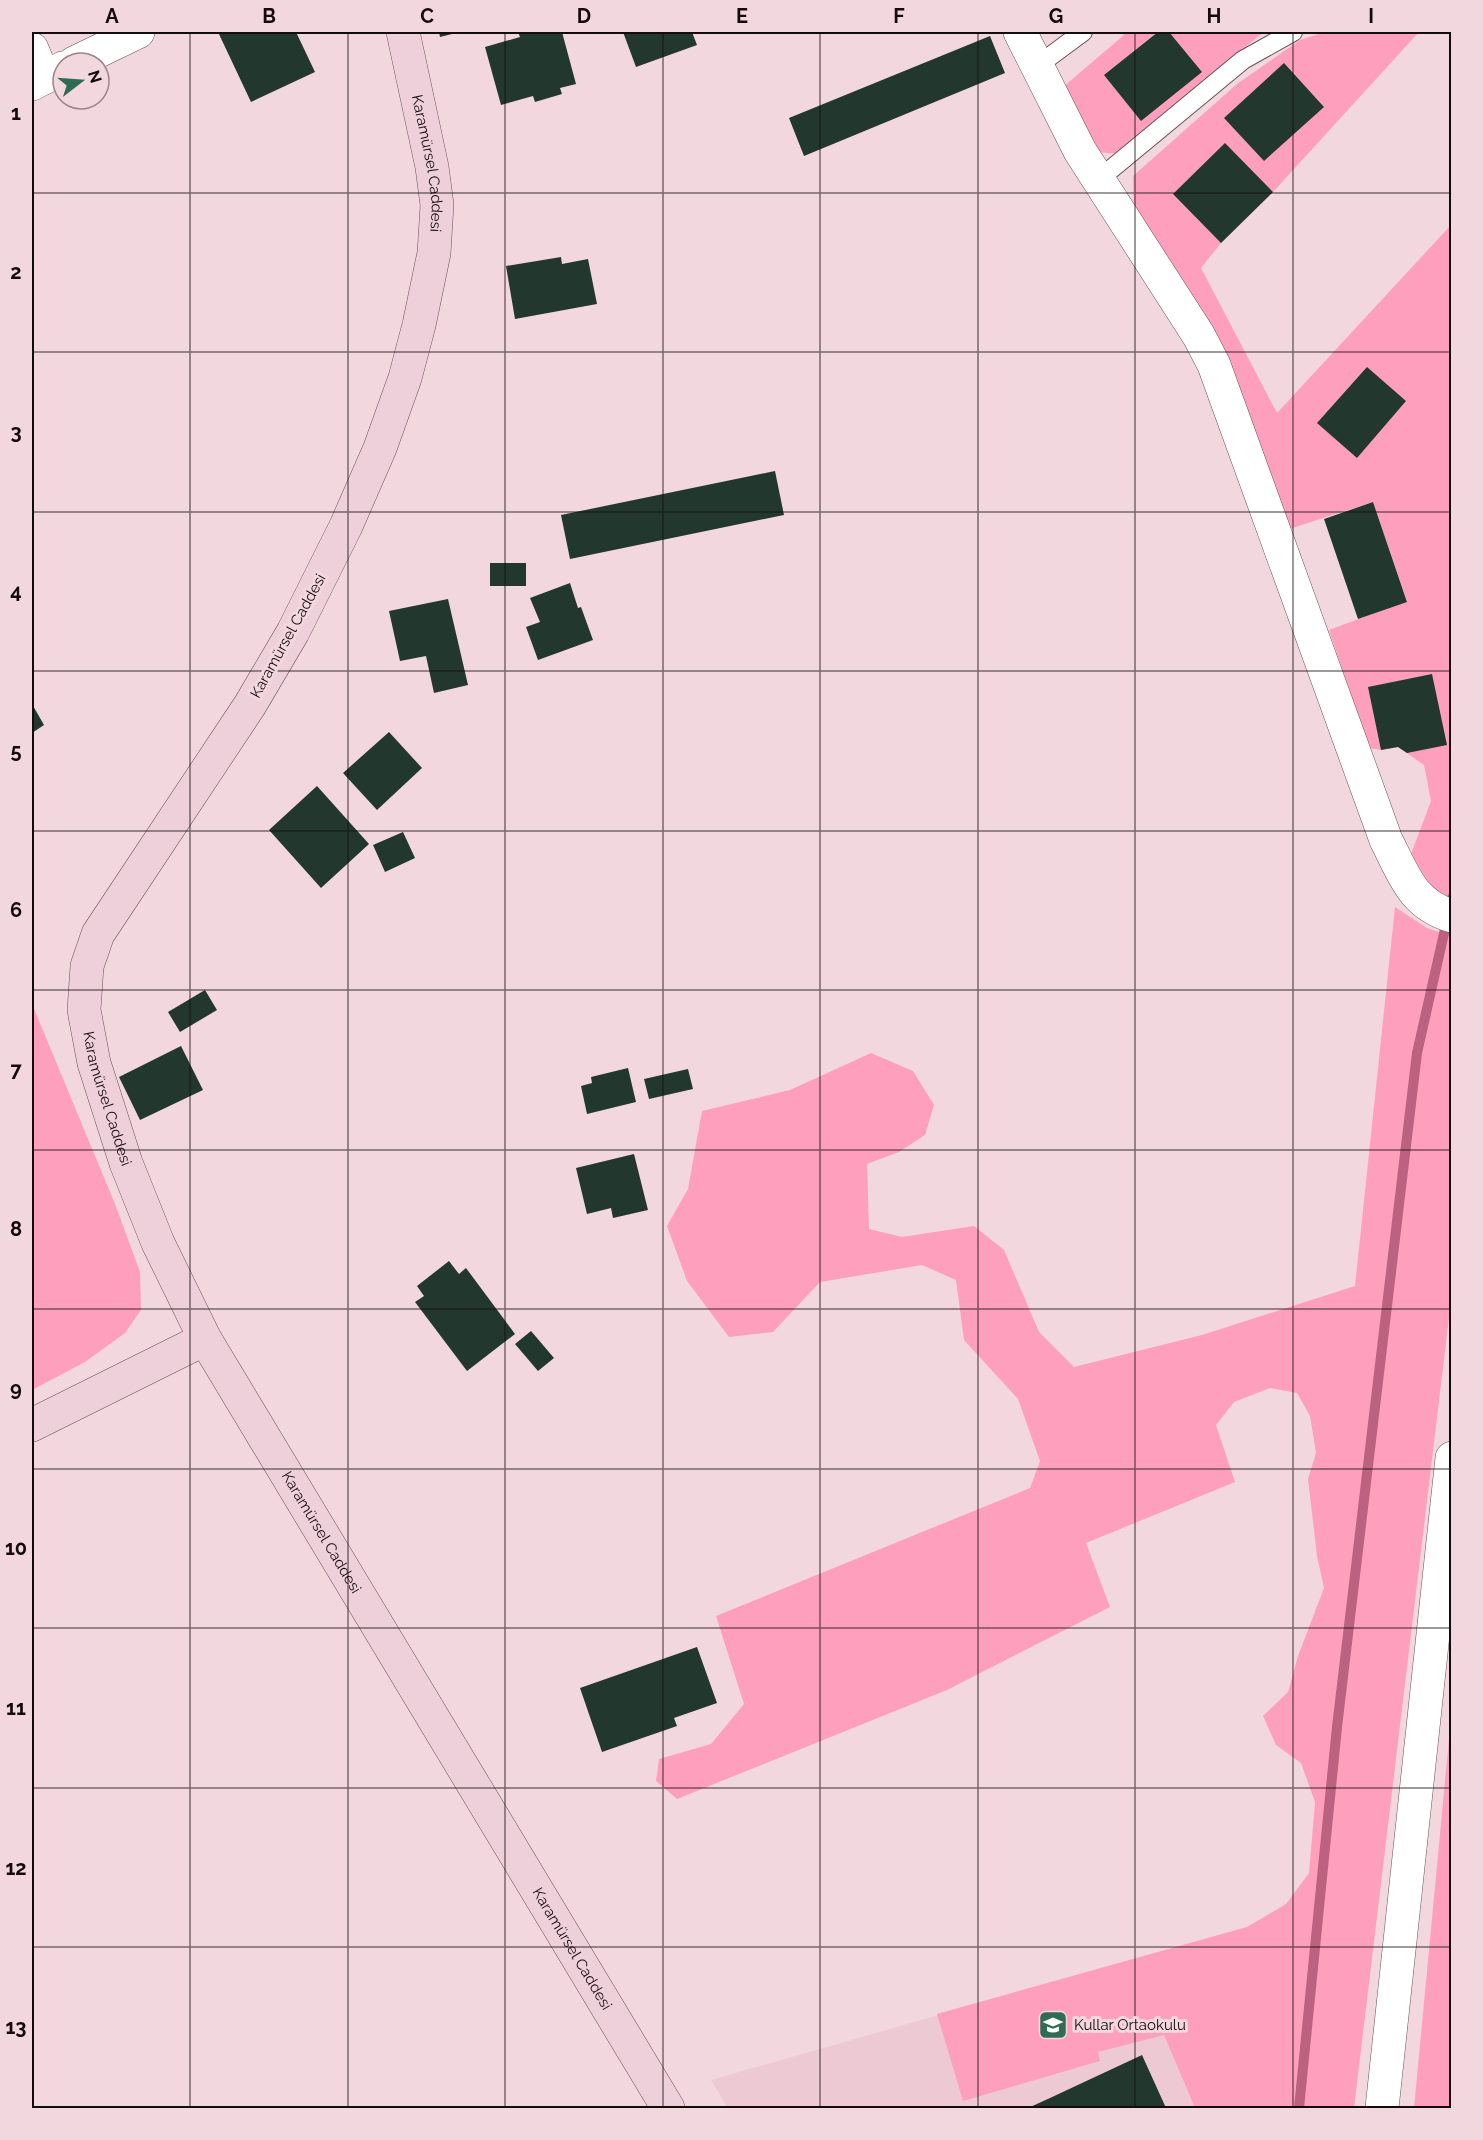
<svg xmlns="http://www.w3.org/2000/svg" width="1483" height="2140" viewBox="0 0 1483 2140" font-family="Raleway,sans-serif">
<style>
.built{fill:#edc9d3}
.green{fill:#fe9fbd}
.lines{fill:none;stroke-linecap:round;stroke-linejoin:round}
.stream{stroke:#bc6180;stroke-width:10}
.building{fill:#22382e}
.lane-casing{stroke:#695259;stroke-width:20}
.street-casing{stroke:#695259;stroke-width:34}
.secondary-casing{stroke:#695259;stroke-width:34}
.lane{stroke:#fff;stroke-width:18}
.street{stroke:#fff;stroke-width:33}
.secondary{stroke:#eed0da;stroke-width:33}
.grid{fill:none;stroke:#140b0e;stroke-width:1.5;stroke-opacity:0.55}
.labels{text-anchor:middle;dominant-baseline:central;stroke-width:6;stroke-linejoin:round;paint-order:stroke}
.street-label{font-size:15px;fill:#140b0e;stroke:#f3d7df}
.poi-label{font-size:15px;fill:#140b0e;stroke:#f3d7df;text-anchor:start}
.neatline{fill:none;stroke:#140b0e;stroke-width:2}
.grid-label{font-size:20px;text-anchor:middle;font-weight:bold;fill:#140b0e}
</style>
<rect width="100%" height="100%" fill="#f3d7df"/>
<!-- built -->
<path class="built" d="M1247,1927l-83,108 31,73h-467l-17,-28z"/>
<!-- green -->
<path class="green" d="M1121,32h147l-7,2 -141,120 -23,-2 -34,-65 61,-52z
M1325,32h94l-146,160 -52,51 -20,25 76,145 174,-188v677l-25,-17 -15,-31 20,-53 -7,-36 -26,-18 -17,3 -12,-2 -40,-118 78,-29 -34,-99 -84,27 -73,-194 -36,-60 -46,-63 -1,-36 104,-92 63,-44z
M1395,907l32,21 24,8v365l-97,807h-159l-31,-73 -66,17 2,9 -137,40 -26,-87 310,-87 39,-23 23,-31 6,-71 -14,-39 -25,-18 -13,-29 25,-24 10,-36 26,-68 -7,-32 -9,-77 8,-26 -6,-37 -13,-23 -27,-5 -36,14 -18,23 19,57 -149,61 24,64 -163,83 -270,109 -21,-18 3,-22 52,-15 33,-40 -28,-88 314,-128 10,-27 -22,-62 -54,-59 -8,-60 -34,-15 -102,17 -47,50 -44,5 -42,-56 -20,-55 21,-37 14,-78 88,-21 81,-37 42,18 21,34 -9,30 -26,17 -32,12 2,65 33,8 72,-11 30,24 35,82 35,35 128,-32 153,-49z
M32,1004l83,200 25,68 1,38 -16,23 -40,29 -53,28z
M1451,1718v390h-37z"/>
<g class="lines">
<!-- stream -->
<path class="stream" d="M1299,2108l38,-381 80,-674 35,-155"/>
</g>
<!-- building -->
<path class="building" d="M218,32h78l19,40 -64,30z
M439,32h21l-20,5z
M518,32h44l14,52 -16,4 2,6 -27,8 -2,-6 -32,9 -16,-58 35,-10z
M623,32h69l5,13 -61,22z
M1158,32h11l33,40 -61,49 -37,-46z
M990,36l15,37 -201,83 -15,-38z
M1284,63l40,44 -60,54 -40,-43z
M1225,143l48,49 -52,51 -48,-49z
M561,257l1,7 26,-5 9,45 -82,15 -9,-53z
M1367,367l39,34 -49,57 -40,-35z
M775,471l9,44 -214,44 -9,-44z
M1373,502l34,100 -49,17 -34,-100z
M490,563h36v23h-36z
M570,583l8,25 3,-1 12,33 -55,20 -12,-33 14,-5 -10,-24z
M448,599l20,86 -34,8 -8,-37 -26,5 -11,-50z
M1432,674l15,71 -40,8 -9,-6 -17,3 -13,-63z
M32,704l12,21 -12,8z
M389,732l33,36 -45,42 -34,-37z
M317,786l52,58 -48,44 -52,-58z
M403,832l12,26 -30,14 -12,-27z
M205,990l12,20 -37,22 -12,-20z
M181,1046l22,44 -63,30 -21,-43z
M628,1068l8,34 -49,12 -6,-28 11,-3 -1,-6z
M688,1069l5,20 -44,10 -5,-20z
M634,1154l14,56 -35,8 -2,-10 -24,6 -11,-46z
M449,1261l10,13 7,-6 49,66 -48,37 -52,-69 9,-6 -7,-10z
M531,1331l23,27 -16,13 -23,-27z
M697,1647l20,56 -43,15 3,8 -75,26 -22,-64z
M1142,2055l24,53h-138l22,-10z"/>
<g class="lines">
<!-- lane casing -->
<g class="lane-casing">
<path id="lane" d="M1037,66l46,-34
M1098,180l145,-120 50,-28"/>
</g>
<!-- street casing -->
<g class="street-casing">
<path id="street" d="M1020,32l60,119 119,185 15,29 172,475c18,35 26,64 66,76
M32,49l12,29
M74,63l64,-31
M32,84l31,-16
M1382,2108l70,-650"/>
</g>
<!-- secondary casing -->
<g class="secondary-casing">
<g id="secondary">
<path id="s1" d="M403,32l29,135 5,38 -3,48 -15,72 -14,53 -25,70 -34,78 -53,106 -43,73 -152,229 -11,32 -3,44 10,53 32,100 32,80 47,96 463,769"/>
<path d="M32,1425l173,-86"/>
</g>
</g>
<!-- lane -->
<use href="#lane" class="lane"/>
<!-- street -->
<use href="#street" class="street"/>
<!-- secondary -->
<use href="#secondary" class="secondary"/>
</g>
<!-- grid -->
<path class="grid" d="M190,32v2076M348,32v2076M505,32v2076M663,32v2076M820,32v2076M978,32v2076M1135,32v2076M1293,32v2076M32,193h1420M32,352h1420M32,512h1420M32,671h1420M32,831h1420M32,990h1420M32,1150h1420M32,1309h1420M32,1469h1420M32,1628h1420M32,1788h1420M32,1947h1420"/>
<!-- icons -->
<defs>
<g id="school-square" transform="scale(1.5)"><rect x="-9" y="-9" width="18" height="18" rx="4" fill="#306b55" stroke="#f3d7df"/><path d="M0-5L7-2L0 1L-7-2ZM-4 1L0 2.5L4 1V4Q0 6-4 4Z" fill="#fff"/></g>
</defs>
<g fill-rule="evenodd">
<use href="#school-square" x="1053" y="2025"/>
</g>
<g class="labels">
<!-- street labels -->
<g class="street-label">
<text stroke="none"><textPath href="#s1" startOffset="134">Karamürsel Caddesi</textPath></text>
<text transform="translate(288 636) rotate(-61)">Karamürsel Caddesi</text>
<text stroke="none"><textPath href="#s1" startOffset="1160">Karamürsel Caddesi</textPath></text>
<text stroke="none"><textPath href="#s1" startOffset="1646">Karamürsel Caddesi</textPath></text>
<text stroke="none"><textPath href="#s1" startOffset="2132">Karamürsel Caddesi</textPath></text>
</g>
<!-- poi labels -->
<g class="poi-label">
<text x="1074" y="2025">Kullar Ortaokulu</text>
</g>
</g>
<!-- border -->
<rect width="1483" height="2140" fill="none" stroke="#f3d7df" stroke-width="66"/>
<!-- north arrow -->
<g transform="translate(81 81) rotate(73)"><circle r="28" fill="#f3d7df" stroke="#9a858b" stroke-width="1.5"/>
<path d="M0-4.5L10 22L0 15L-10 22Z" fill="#306b55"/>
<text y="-9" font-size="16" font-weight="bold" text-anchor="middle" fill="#140b0e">N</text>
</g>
<rect x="33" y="33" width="1417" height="2074" class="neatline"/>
<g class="grid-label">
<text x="112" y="23">A</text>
<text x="269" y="23">B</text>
<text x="427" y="23">C</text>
<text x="584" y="23">D</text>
<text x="742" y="23">E</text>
<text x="899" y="23">F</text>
<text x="1056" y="23">G</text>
<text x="1214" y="23">H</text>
<text x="1371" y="23">I</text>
<text x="16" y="120">1</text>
<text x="16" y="279">2</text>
<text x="16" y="439">3</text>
<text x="16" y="598">4</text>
<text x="16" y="758">5</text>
<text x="16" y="917">6</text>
<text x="16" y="1077">7</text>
<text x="16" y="1236">8</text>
<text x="16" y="1396">9</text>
<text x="16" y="1555">10</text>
<text x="16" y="1715">11</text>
<text x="16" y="1875">12</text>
<text x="16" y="2034">13</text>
</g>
</svg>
